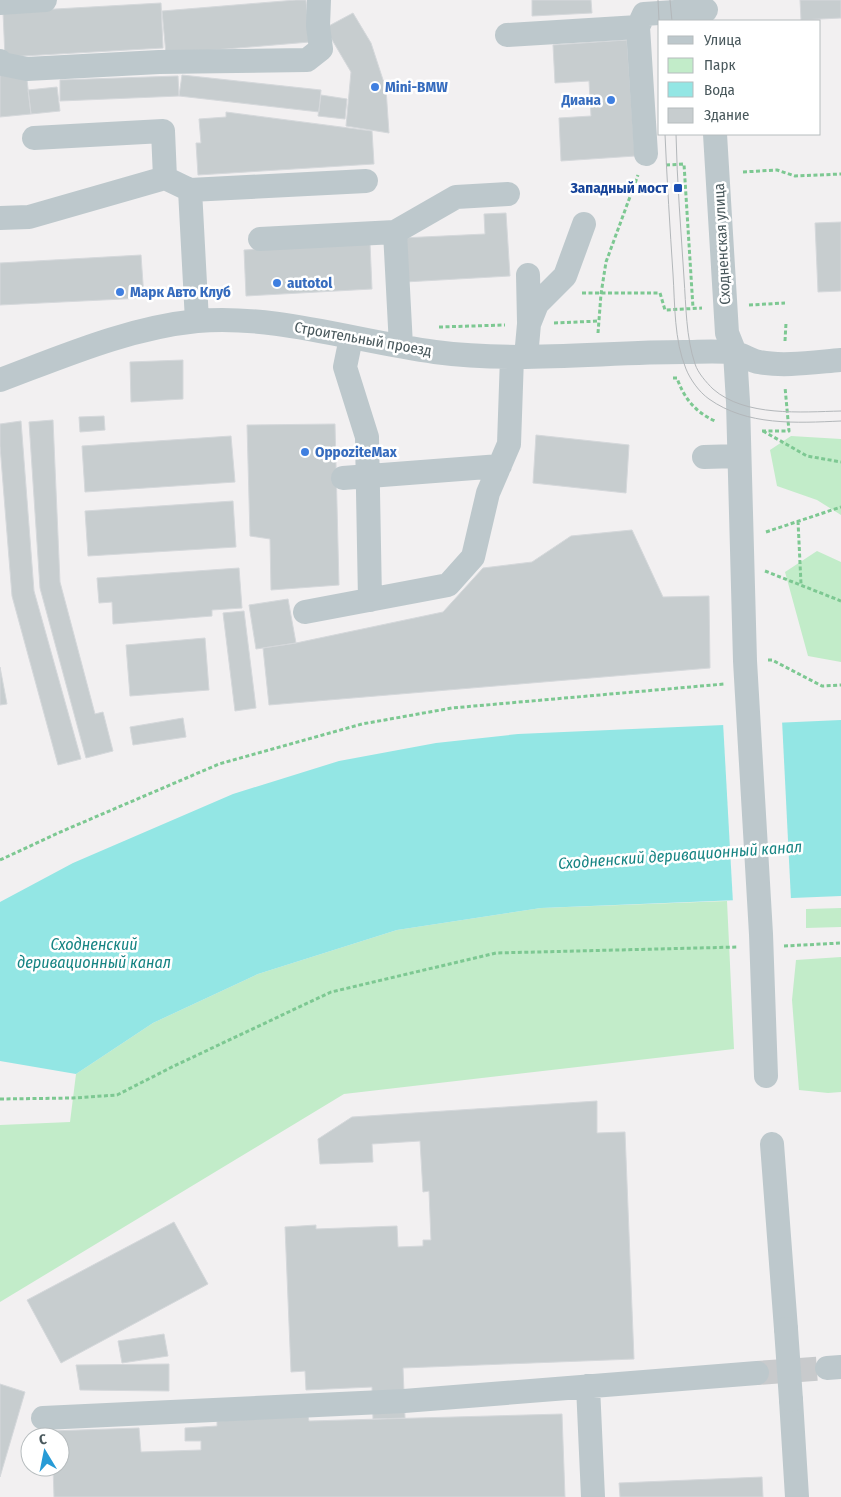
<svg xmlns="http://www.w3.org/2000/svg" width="841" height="1497" viewBox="0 0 841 1497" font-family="'Fira Sans Condensed',sans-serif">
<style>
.green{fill:#c2ecc9}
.water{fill:#93e6e4}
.pier{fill:#f2f0f1}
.building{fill:#c7cdcf;stroke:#d5d8db}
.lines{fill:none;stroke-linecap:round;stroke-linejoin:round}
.minor-tunnel{stroke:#c8cacc;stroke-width:24;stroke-dasharray:24 12;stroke-linecap:butt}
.path{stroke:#7dc892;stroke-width:3;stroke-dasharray:4 2.5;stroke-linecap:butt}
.minor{stroke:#bdc8cc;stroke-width:24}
.tram{stroke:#b3b7ba;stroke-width:1}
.minor-bridge{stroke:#bdc8cc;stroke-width:24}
.shop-dot{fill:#3f7fe0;stroke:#fff;stroke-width:2}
.transit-dot{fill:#1a4fb4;stroke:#fff;stroke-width:2}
.labels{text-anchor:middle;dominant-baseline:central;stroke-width:5;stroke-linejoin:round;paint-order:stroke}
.shop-label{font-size:15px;font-weight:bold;fill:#366cbe;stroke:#fff;text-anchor:start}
.transit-label{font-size:15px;font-weight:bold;fill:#164399;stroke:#fff;text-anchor:end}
.street-label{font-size:15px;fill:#49585c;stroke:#fff}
.water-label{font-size:16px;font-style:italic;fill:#168483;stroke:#fff}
</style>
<rect width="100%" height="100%" fill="#f2f0f1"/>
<!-- green -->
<path class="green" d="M791,436l50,3v76l-24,-15 -40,-14 -7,-36z
M817,551l24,11v100l-33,-6 -23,-84z
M727,901l7,148 -390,45 -344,208v-177l70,-3 6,-48 77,-51 105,-49 139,-44 144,-22z
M841,908v19l-35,1v-19z
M841,957v135l-13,1 -29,-3 -7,-90 4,-40z"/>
<!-- water -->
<path class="water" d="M841,720v176l-300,12 -144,22 -139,44 -105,49 -77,51 -76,-13v-159l73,-39 160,-69 106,-33 97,-18 82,-9z"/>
<!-- pier -->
<path class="pier" d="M782,720l9,180 -58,3 -10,-181z"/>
<!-- building -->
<path class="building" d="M296,0h10l4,42 -144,12 -4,-43z
M532,0h59l1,13 -60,3z
M800,0h41v18l-40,2z
M161,3l2,45 -158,9 -2,-45z
M353,13l18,30 15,46 3,44 -43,-7 5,-54 -26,-44z
M627,40l8,116 -74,5 -2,-43 32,-2 -2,-35 -34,2 -2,-38z
M0,71l27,9 4,34 -31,3z
M182,75l139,15 -2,22 -140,-16z
M178,76l1,20 -119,5v-21z
M57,87l3,24 -29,3 -3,-24z
M321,95l26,4 -2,20 -27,-3z
M226,112l146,19 2,33 -176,11 -2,-32h5l-2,-24 27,-2z
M506,213l4,63 -105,6 -3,-44 83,-4 -1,-20z
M841,222v69l-23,1 -3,-69z
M370,243l2,46 -126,7 -2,-46z
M141,255l3,43 -144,7v-42z
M183,360v39l-52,3 -1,-40z
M104,416l1,14 -25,2 -1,-15z
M53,420l7,162 35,132 8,-2 10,39 -27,7 -46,-170 -11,-166z
M21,421l13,170 47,168 -23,6 -46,-169 -12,-150v-22z
M335,424l4,161 -68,5 -1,-51 -20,-3 -3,-111z
M536,435l93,10 -3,48 -93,-10z
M231,436l4,46 -150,10 -3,-46z
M233,501l3,46 -148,9 -3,-45z
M632,530l31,67 46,-1 1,72 -441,37 -6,-57 33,-5 147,-31 40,-44 49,-6 39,-26z
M239,568l3,40 -30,2v6l-99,8 -1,-22 -13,1 -2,-25z
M288,599l8,44 -40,6 -7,-44z
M244,611l12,97 -21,3 -12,-98z
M205,638l4,52 -79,6 -4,-51z
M0,667l7,37 -7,1z
M183,718l3,19 -53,8 -3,-18z
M597,1101v32l28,-1 9,227 -231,9 2,50 -32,1 -1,-32 -66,3 -1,-19 -14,1 -6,-145 31,-2v4l81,-3 1,21 25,-1v-6h8l-2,-49 -6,1 -3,-51 -48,3 1,18 -53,2 -2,-25 34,-22z
M174,1222l34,62 -147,79 -34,-63z
M164,1334l4,22 -46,7 -4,-22z
M169,1364v27l-89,-1 -4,-25z
M0,1384l25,8 -25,85z
M562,1414l3,83h-511l-1,-30h7v-30h-8l-1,-6 88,-3 2,24 60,-2v-9h-16v-13l32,-2v-5l91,-5 1,5z
M762,1477l1,20h-143l-1,-14z"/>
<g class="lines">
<!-- minor-tunnel -->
<path class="minor-tunnel" d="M757,1373l70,-5"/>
<!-- path -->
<path class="path" d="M666,165l18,-1 9,144
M743,172l34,-2 18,6 46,-2
M582,293h78l5,17 37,-2
M749,305l36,-2
M554,323l45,-2
M439,327l66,-2
M598,333l3,-39 5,-32 32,-87
M785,341l1,-18
M673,378h4c7,20 18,34 38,43
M762,431h27l-4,-44
M763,431l44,25 34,6
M798,521l3,63
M766,532l75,-25
M765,571l76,30
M768,660h4l50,26 19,-1
M0,860l58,-27 161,-69 143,-40 90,-16 272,-24
M784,946l57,-3
M0,1099l73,-1 44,-3 57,-29 157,-74 165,-39 242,-6"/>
<!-- minor -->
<path class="minor" d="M0,3l45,-3
M638,27l8,127
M507,35l131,-8 6,-13 62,-4
M0,61l2,3 25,5 132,-7 148,-2 14,-11 -3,-23 1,-26
M715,134l12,199 8,20 3,49 7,259 16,273 5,142
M34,138l129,-7 2,47 25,12
M0,218l29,-1 136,-39
M395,232l61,-35 52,-3
M260,239l135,-7 6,114
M528,275l1,47
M197,321l-7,-131 176,-9
M351,338l-6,29 22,70 3,163
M526,357l3,-33 8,-20 28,-28 19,-52
M0,380c64,-24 128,-52 197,-59 77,-7 161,21 238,31 83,11 166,0 249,0 15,0 37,-2 51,1 9,2 16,8 24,9 24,5 57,0 82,-2
M704,457l35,-1
M343,478l157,-12
M305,612l143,-27 25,-28 15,-64 21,-49 3,-87
M772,1144l14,185
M827,1368l14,-1
M588,1386l5,111
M791,1400l6,97
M43,1418l361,-17 353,-28"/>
<!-- tram -->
<path class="tram" d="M658,0l2,40
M670,0l2,21
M665,134c2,47 5,94 8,140 2,31 1,66 13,95 4,10 13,23 23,30 38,27 87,24 132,22
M676,134c1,48 5,96 8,144 2,28 2,59 11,86 3,9 11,18 18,25 32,28 88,23 128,22"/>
<!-- minor-bridge -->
<path class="minor-bridge" d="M786,1329l5,71"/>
</g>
<!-- markers -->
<g class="shop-dot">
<circle cx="375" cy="87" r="5"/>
<circle cx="611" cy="100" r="5"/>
<circle cx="277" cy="283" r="5"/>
<circle cx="120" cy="292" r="5"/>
<circle cx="305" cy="452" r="5"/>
</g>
<rect class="transit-dot" x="673" y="183" width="10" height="10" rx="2.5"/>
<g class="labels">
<!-- shop labels -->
<g class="shop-label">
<text x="385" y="87">Mini-BMW</text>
<text x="601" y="100" text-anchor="end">Диана</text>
<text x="287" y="283">autotol</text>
<text x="130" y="292">Марк Авто Клуб</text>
<text x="315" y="452">OppoziteMax</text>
</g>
<!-- transit labels -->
<g class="transit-label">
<text x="668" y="188">Западный мост</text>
</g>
<!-- street labels -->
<g class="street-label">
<text transform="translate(722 244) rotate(-93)">Сходненская улица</text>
<text transform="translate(363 339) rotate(10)">Строительный проезд</text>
</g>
<!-- water labels -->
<g class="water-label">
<text transform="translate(680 855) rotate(-4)">Сходненский деривационный канал</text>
<text x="94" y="944">Сходненский<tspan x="94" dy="18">деривационный канал</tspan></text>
</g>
</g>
<!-- legend -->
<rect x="658" y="20" width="162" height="115" fill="#ffffff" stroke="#b6bcbe"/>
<rect x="668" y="36" width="25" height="8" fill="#bdc8cc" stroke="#b6bcbe"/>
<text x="704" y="45" font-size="15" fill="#49585c">Улица</text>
<rect x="668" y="58" width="25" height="15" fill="#c2ecc9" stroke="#b6bcbe"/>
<text x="704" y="70" font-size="15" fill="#49585c">Парк</text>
<rect x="668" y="82" width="25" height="15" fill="#93e6e4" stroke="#b6bcbe"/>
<text x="704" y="95" font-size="15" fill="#49585c">Вода</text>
<rect x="668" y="108" width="25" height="15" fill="#c7cdcf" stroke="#b6bcbe"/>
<text x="704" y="120" font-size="15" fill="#49585c">Здание</text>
<!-- north arrow -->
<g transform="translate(45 1452) rotate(350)"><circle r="24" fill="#ffffff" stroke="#b6bcbe"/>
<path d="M0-4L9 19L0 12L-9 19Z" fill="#279bd6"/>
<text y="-8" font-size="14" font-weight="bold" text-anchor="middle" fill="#49585c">С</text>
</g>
</svg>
